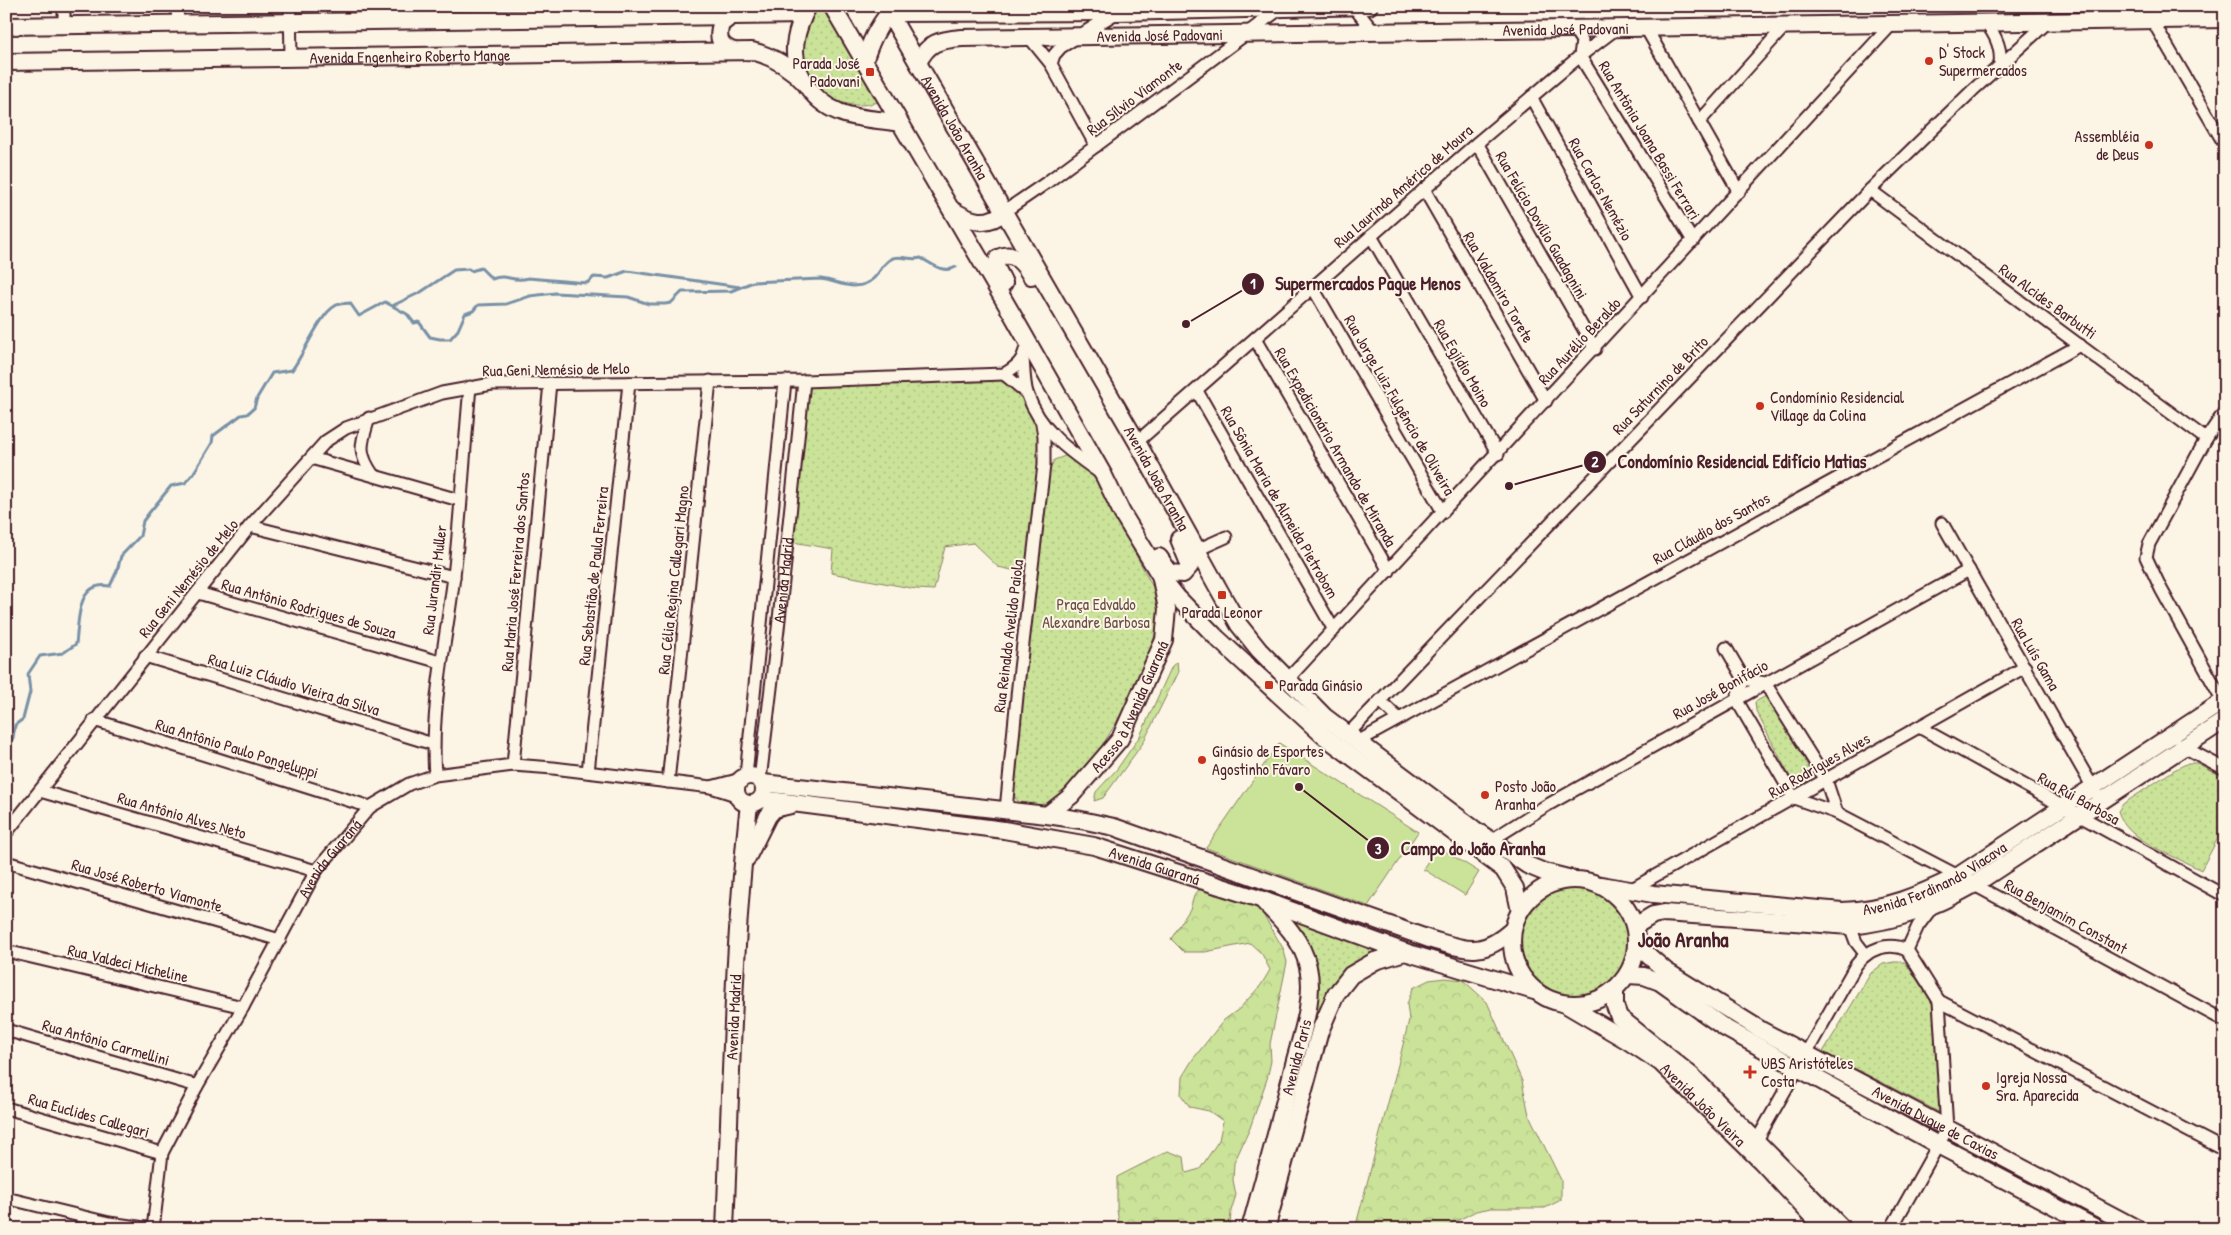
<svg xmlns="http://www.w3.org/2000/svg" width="2231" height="1235" viewBox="0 0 2231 1235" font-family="'Patrick Hand',sans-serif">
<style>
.grass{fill:url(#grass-dots);stroke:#8a8162}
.forest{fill:url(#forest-crowns);stroke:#8a8162}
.garden{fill:#cae399;stroke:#8a8162}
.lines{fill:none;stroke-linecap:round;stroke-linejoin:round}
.stream{stroke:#7890a6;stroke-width:3}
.street-casing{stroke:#4a1f2b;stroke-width:15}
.secondary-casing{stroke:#4a1f2b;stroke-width:20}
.street{stroke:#fcf5e5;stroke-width:11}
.secondary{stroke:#fcf5e5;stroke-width:16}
.poi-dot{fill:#c8321e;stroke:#fcf5e5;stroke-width:2}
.labels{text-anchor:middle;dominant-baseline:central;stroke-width:4;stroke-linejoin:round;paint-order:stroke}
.street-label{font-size:16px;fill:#4a1f2b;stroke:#fcf5e5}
.poi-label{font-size:16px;fill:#4a1f2b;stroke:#fcf5e5;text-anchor:start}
.park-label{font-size:16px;fill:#6a5046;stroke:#fcf5e5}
.district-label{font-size:21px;font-weight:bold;fill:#4a1f2b;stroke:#fcf5e5}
.leader{fill:none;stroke:#4a1f2b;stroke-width:2}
.callout-dot{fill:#4a1f2b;stroke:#fcf5e5;stroke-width:2}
.mark-label{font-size:15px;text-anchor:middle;font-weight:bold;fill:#fff}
.callout-label{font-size:18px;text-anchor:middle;font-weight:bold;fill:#4a1f2b;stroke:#fcf5e5;stroke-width:4;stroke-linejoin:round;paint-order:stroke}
</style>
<defs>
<pattern id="grass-dots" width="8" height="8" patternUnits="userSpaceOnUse" patternTransform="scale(1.25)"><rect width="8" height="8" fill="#cae399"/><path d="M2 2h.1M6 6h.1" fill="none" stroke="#afc284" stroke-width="1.8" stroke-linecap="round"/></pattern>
<pattern id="forest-crowns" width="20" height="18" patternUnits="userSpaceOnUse" patternTransform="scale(1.25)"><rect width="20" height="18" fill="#cae399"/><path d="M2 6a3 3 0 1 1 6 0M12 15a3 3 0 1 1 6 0" fill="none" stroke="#afc284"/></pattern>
</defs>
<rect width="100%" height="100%" fill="#fcf5e5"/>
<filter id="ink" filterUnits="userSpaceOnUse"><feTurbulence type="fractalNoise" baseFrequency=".02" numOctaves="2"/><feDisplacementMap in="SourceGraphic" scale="10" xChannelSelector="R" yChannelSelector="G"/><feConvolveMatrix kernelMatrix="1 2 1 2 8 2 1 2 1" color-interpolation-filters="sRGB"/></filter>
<g filter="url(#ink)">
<!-- grass -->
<path class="grass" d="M824,7l54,95c-10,3 -20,4 -30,2 -35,-6 -54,-46 -41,-77 4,-8 9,-16 17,-20z
M1004,374l23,19 15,31 -11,150 -33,-7 -25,-24 -28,4 -11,43 -18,-1 -85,-16 2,-24 -46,-8 17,-160z
M1065,456l7,1 22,18 61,116c3,11 5,22 3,34 -6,21 -15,45 -24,65 -13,26 -80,152 -119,108l-2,-17 37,-311 4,-10z
M1766,696l8,7 36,66v9l-4,4 -9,3 -6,-6 -35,-68 -1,-9z
M2188,763h9l28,15v47l-24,45c-26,-14 -74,-29 -83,-59l5,-7 51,-34z
M1519 943a56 56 0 1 1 112 0a56 56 0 1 1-112 0Z
M1280,911l108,39 -40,21 -47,101 -3,-2 16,-85z
M1894,962h11l29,44 9,108 -120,-62 48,-79 12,-9z"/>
<!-- forest -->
<path class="forest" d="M1177,662l1,10 -35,71 -40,55 -9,3 2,-9 21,-23 23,-33 32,-70z
M1225,879l15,9 21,23 22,37 4,14 -17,82 1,17 -4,18 -17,49 -16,35 -1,17 3,15 -5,16 -1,18h-110l-3,-19v-33l51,-26 16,6 2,16 14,-4 19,-29 4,-19 -14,-10 -19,-4 -9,-12 1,-18 11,-18 31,-39 15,-11 22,-24 9,-15 -8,-16 -12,-11 -45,9h-21l-13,-13 19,-30 5,-16 15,-10z
M1445,978l18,2 24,22 35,79 7,34 32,65v20l-16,8h-54l-15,3 -35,18h-86l45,-172 9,-37 -2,-16 6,-16 16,-8z"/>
<!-- garden -->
<path class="garden" d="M1279,743l139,89 -50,74 -162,-58z
M1437,846l42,26 -14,23 -42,-26z"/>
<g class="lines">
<!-- stream -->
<path class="stream" d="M394,305l27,-13 33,-22 15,-1 2,2 10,-3 11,11c15,-6 21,4 36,-1l59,5 7,-6 14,1 19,-7 113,16
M6,745l7,-7 2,-13 8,-6 7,-27 -2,-18 12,-18 23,-3 13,-9c3,-22 0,-64 34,-58l7,-15 4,-15 19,-20 3,-15 6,-8 22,-27 14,-3 8,-9 19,-31 1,-7 28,-21 6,-1 7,-6 3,-10 15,-25 20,-3c12,-16 28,-56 43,-64 4,-3 10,-2 15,-3l9,13 26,-14 22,12 7,9 5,-1 11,15 10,2h10l8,-9 7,-16 8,-3 5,-6 28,-1 24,-8 25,-3 73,4 21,7h16l6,-1 11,-11 49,-1 22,-9 68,-3c17,2 36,15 53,-1 7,-7 9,-16 19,-20 10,-3 18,3 28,0 11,6 22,16 35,9"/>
<!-- street casing -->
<g class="street-casing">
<g id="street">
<path d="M64,6v19"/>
<path d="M177,6l1,18"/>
<path d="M290,6l1,51"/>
<path d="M401,6v16"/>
<path d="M1353,6l20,25"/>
<path d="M2152,20l73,125"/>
<path d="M1985,22c11,13 17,27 15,43"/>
<path d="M1646,28l93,164"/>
<path d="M1574,29l8,12 -2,15"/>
<path d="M1029,37l22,27 45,82"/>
<path d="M1580,56l113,185"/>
<path d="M1051,64l3,-9 7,-8 55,-34"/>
<path d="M1531,97l111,200"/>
<path d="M1699,122l86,-96"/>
<path d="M1477,143l118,206"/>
<path d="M1424,189l122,212"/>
<path d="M1870,190l336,249"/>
<path d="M1005,211l41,-28 235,-175"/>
<path d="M1371,236l127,218"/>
<path d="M1313,288l130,224"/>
<path d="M1255,339l134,232"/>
<path d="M1023,358c1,11 1,25 4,35 13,38 42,58 73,80"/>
<path d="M1004,374l23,19"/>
<path d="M1197,391l137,239"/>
<path d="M369,418c-8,26 -12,34 4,57"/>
<path d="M1137,442l340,-299 103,-87 37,-28"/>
<path d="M311,458l148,42"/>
<path d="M1942,523l154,270"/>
<path d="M250,526l204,51"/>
<path d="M1197,550l29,-13"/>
<path d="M198,593l242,69"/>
<path d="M1726,648l18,31 21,4 61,97 11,33"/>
<path d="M145,656l288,88"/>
<path d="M1744,679l-8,20 58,99 43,15 121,63 267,145"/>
<path d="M1287,680l606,-657"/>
<path d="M1380,701l18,17"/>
<path d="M2223,701l-62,-112 -15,-32 3,-13 57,-105 19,-28"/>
<path d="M94,720l276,87"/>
<path d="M1919,727l306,169"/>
<path d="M1349,733l521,-543 103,-100 76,-69"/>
<path d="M1359,741l721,-396"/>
<path d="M2180,745l45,24"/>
<path d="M513,765l37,-382"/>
<path d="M588,772l41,-389"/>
<path d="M435,775c-5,-67 11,-132 19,-199 7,-62 10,-126 16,-189"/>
<path d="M746,776l39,-395"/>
<path id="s1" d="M760,780l18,-151 26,-248"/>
<path d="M668,782l42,-401"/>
<path d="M711,787l30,-8"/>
<path d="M40,791l276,80"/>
<path d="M1006,810l12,-124 26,-221v-29l-2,-12"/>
<path d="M6,833l244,-307 76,-85 20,-13 96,-35 50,-9 312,-3 200,-7c16,-9 19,-14 23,-31"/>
<path d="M1490,841l54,-34 425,-237"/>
<path d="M6,862l274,78"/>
<path d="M1630,890l395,-223"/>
<path d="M1850,926l6,16 10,13"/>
<path d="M1907,950l11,-24 15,-20"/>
<path d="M6,951l237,56"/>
<path d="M1939,1001l286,149"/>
<path d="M6,1030l191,56"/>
<path d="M6,1108l156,45"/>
<path d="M1757,1140l99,-175c12,-16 32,-24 51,-15"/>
<path d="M6,1198l103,25 43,6"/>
<path id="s2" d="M153,1229l9,-76 35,-67 46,-79 73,-136 54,-64 39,-23 26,-9 78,-10 40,3 158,19 25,8"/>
<path d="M1891,1229l56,-100 -8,-128 -32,-51"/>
</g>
</g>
<!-- secondary casing -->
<g class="secondary-casing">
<g id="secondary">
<path d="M808,6c-5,10 -10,21 -12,33 -6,30 15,62 43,73 19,8 41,7 61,11"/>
<path d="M832,6l180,308 92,162 18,37 39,64 16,20 40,41 107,98 179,133 12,19 5,23"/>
<path id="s3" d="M885,6l252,436 85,153 17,30 20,25 66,67 149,112 53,36 17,7 28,7"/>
<path d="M730,17l-9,7c-4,13 -2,22 13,27"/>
<path d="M6,26l797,-11"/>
<path id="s4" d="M6,62l746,-11c20,5 38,16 53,32"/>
<path d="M864,62c6,-19 12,-33 25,-49l229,-1 251,-6"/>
<path id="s5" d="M918,63c10,-21 21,-23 44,-25l1263,-19"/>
<path d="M951,209c18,12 36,19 54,2"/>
<path d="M1004,283l-8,-16 2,-9c16,-8 26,6 33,18"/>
<path d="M1159,557l11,16 13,1 7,-8 -11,-27"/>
<circle cx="750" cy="790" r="14"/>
<path d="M763,783l284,32 34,5 33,7 318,113c36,10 50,17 80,-10"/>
<path id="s6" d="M761,799l243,31 90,16 166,53 145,53 129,39"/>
<path id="s7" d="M1047,815l24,-19 49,-57 44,-99 3,-31 -6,-30"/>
<path d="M747,858l21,-42 6,-7 17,-4"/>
<circle cx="1574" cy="942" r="62"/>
<path id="s8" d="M1601,885l52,9 189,17c43,-1 78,-16 116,-35l267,-176"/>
<path d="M1635,926l18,-11 11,-2 186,13c48,-5 82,-18 125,-42l250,-164"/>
<path id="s9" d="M1637,944l13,13 16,14 95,59 377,199"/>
<path d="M1628,975l16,1 16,6 65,46 213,117 160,84"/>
<path d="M1615,990v16l4,11 73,59 151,153"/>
<path id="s10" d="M1565,1004l63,37 33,22 100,98 63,68"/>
<path id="s11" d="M725,1229c6,-142 8,-284 24,-425"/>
<path id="s12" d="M1250,1229c15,-55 31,-110 44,-165 8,-31 21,-66 14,-97 -5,-26 -26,-47 -44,-65"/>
<path d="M1266,1229l54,-198 16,-37 15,-19 24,-14 30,-9"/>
</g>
</g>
<!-- street -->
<use href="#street" class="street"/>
<!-- secondary -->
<use href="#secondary" class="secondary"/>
</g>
</g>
<!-- markers -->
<g class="poi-dot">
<circle cx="1929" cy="61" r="5"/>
<rect x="865" y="67" width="10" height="10" rx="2.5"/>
<circle cx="2149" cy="145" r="5"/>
<circle cx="1760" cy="406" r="5"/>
<rect x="1217" y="590" width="10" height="10" rx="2.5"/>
<rect x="1264" y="680" width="10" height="10" rx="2.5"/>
<circle cx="1202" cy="760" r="5"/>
<circle cx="1485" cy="795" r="5"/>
<path d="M1747.5 1064.5h5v5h5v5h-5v5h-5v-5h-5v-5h5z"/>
<circle cx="1986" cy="1086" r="5"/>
</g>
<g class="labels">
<!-- street labels -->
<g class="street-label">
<text stroke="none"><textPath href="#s5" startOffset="658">Avenida José Padovani</textPath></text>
<text stroke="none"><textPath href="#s5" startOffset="252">Avenida José Padovani</textPath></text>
<text stroke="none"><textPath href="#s4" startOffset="404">Avenida Engenheiro Roberto Mange</textPath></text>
<text transform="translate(1134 97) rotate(-37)">Rua Sílvio Viamonte</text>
<text stroke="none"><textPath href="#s3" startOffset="140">Avenida João Aranha</textPath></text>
<text transform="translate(1650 140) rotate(59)">Rua Antônia Joana Bassi Ferrari</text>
<text transform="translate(1403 186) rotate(-41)">Rua Laurindo Américo de Moura</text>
<text transform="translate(1601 189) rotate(61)">Rua Carlos Nemézio</text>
<text transform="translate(1542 225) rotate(60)">Rua Felício Dovílio Guadagnini</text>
<text transform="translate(1499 287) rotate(60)">Rua Valdomiro Torete</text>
<text transform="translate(2048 301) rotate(36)">Rua Alcides Barbutti</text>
<text transform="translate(1579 341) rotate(-47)">Rua Aurélio Beraldo</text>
<text transform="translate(1463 363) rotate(60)">Rua Egjídio Moino</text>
<text transform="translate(556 369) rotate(-1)">Rua Geni Nemésio de Melo</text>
<text transform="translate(1660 385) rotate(-46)">Rua Saturnino de Brito</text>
<text transform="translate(1400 405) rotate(60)">Rua Jorge Luiz Fulgêncio de Oliveira</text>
<text transform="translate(1336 447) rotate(60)">Rua Expedicionário Armando de Miranda</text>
<text stroke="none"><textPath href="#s3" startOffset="545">Avenida João Aranha</textPath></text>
<text transform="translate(1280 502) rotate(60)">Rua Sônia Maria de Almeida Pietrobom</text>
<text transform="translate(1711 528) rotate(-29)">Rua Cláudio dos Santos</text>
<text transform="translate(515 572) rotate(-85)">Rua Maria José Ferreira dos Santos</text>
<text transform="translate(593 576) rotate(-84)">Rua Sebastião de Paula Ferreira</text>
<text transform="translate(188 578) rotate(-51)">Rua Geni Nemésio de Melo</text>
<text transform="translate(434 580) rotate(-83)">Rua Jurandir Muller</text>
<text transform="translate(673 580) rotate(-84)">Rua Célia Regina Callegari Magno</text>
<text stroke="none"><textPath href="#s1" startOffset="201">Avenida Madrid</textPath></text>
<text transform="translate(309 608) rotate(16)">Rua Antônio Rodrigues de Souza</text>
<text transform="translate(1008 636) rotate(-83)">Rua Reinaldo Avelido Paiola</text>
<text transform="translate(2036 654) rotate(60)">Rua Luís Gama</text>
<text transform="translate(294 684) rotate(17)">Rua Luiz Cláudio Vieira da Silva</text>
<text transform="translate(1720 689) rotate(-29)">Rua José Bonifácio</text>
<text stroke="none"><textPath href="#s7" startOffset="139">Acesso à Avenida Guaraná</textPath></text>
<text transform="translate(237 748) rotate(17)">Rua Antônio Paulo Pongeluppi</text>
<text transform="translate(1819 765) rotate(-30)">Rua Rodrigues Alves</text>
<text transform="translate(2079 798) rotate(29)">Rua Rui Barbosa</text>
<text transform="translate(182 815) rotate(16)">Rua Antônio Alves Neto</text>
<text stroke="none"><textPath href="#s2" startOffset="416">Avenida Guaraná</textPath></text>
<text stroke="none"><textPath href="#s6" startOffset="400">Avenida Guaraná</textPath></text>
<text stroke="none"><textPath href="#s8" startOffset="342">Avenida Ferdinando Viacava</textPath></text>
<text transform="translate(147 885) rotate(16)">Rua José Roberto Viamonte</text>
<text transform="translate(2066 916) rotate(29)">Rua Benjamim Constant</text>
<text transform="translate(128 963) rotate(13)">Rua Valdeci Micheline</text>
<text stroke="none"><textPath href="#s11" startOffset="212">Avenida Madrid</textPath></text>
<text transform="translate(106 1042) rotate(16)">Rua Antônio Carmellini</text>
<text stroke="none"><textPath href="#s12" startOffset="178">Avenida Paris</textPath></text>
<text stroke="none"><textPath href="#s10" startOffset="172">Avenida João Vieira</textPath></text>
<text transform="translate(89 1115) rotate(16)">Rua Euclides Callegari</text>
<text stroke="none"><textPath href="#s9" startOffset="349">Avenida Duque de Caxias</textPath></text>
</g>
<!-- poi labels -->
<g class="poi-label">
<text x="1939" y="52">D' Stock<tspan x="1939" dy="18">Supermercados</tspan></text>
<text x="860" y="63" text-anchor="end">Parada José<tspan x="860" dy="18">Padovani</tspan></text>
<text x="2139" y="136" text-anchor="end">Assembléia<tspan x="2139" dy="18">de Deus</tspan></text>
<text x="1770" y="397">Condomínio Residencial<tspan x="1770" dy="18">Village da Colina</tspan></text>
<text x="1222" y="612" text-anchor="middle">Parada Leonor</text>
<text x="1279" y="685">Parada Ginásio</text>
<text x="1212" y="751">Ginásio de Esportes<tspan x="1212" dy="18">Agostinho Fávaro</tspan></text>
<text x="1495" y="786">Posto João<tspan x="1495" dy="18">Aranha</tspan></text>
<text x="1761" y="1063">UBS Aristóteles<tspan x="1761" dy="18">Costa</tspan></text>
<text x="1996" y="1077">Igreja Nossa<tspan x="1996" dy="18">Sra. Aparecida</tspan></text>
</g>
<!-- park labels -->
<g class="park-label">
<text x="1096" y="604">Praça Edvaldo<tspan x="1096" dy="18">Alexandre Barbosa</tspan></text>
</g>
<!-- district labels -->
<g class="district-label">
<text x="1683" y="939">João Aranha</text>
</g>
</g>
<!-- callouts -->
<path class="leader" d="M1186 324L1253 284M1509 486L1595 462M1299 787L1378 848"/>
<g class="callout-dot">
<circle cx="1186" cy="324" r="5"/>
<circle cx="1509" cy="486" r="5"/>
<circle cx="1299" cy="787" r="5"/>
<circle cx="1253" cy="284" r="12"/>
<circle cx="1595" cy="462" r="12"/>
<circle cx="1378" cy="848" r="12"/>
</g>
<g class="mark-label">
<text x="1253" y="289">1</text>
<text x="1595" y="467">2</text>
<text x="1378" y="854">3</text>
</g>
<g class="callout-label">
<text x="1368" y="290">Supermercados Pague Menos</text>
<text x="1742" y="468">Condomínio Residencial Edifício Matias</text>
<text x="1473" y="855">Campo do João Aranha</text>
</g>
<!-- margin -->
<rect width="2231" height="1235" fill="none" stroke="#fcf5e5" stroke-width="25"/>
<rect x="12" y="12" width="2206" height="1210" fill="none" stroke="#4a1f2b" stroke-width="2" filter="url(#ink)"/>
</svg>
